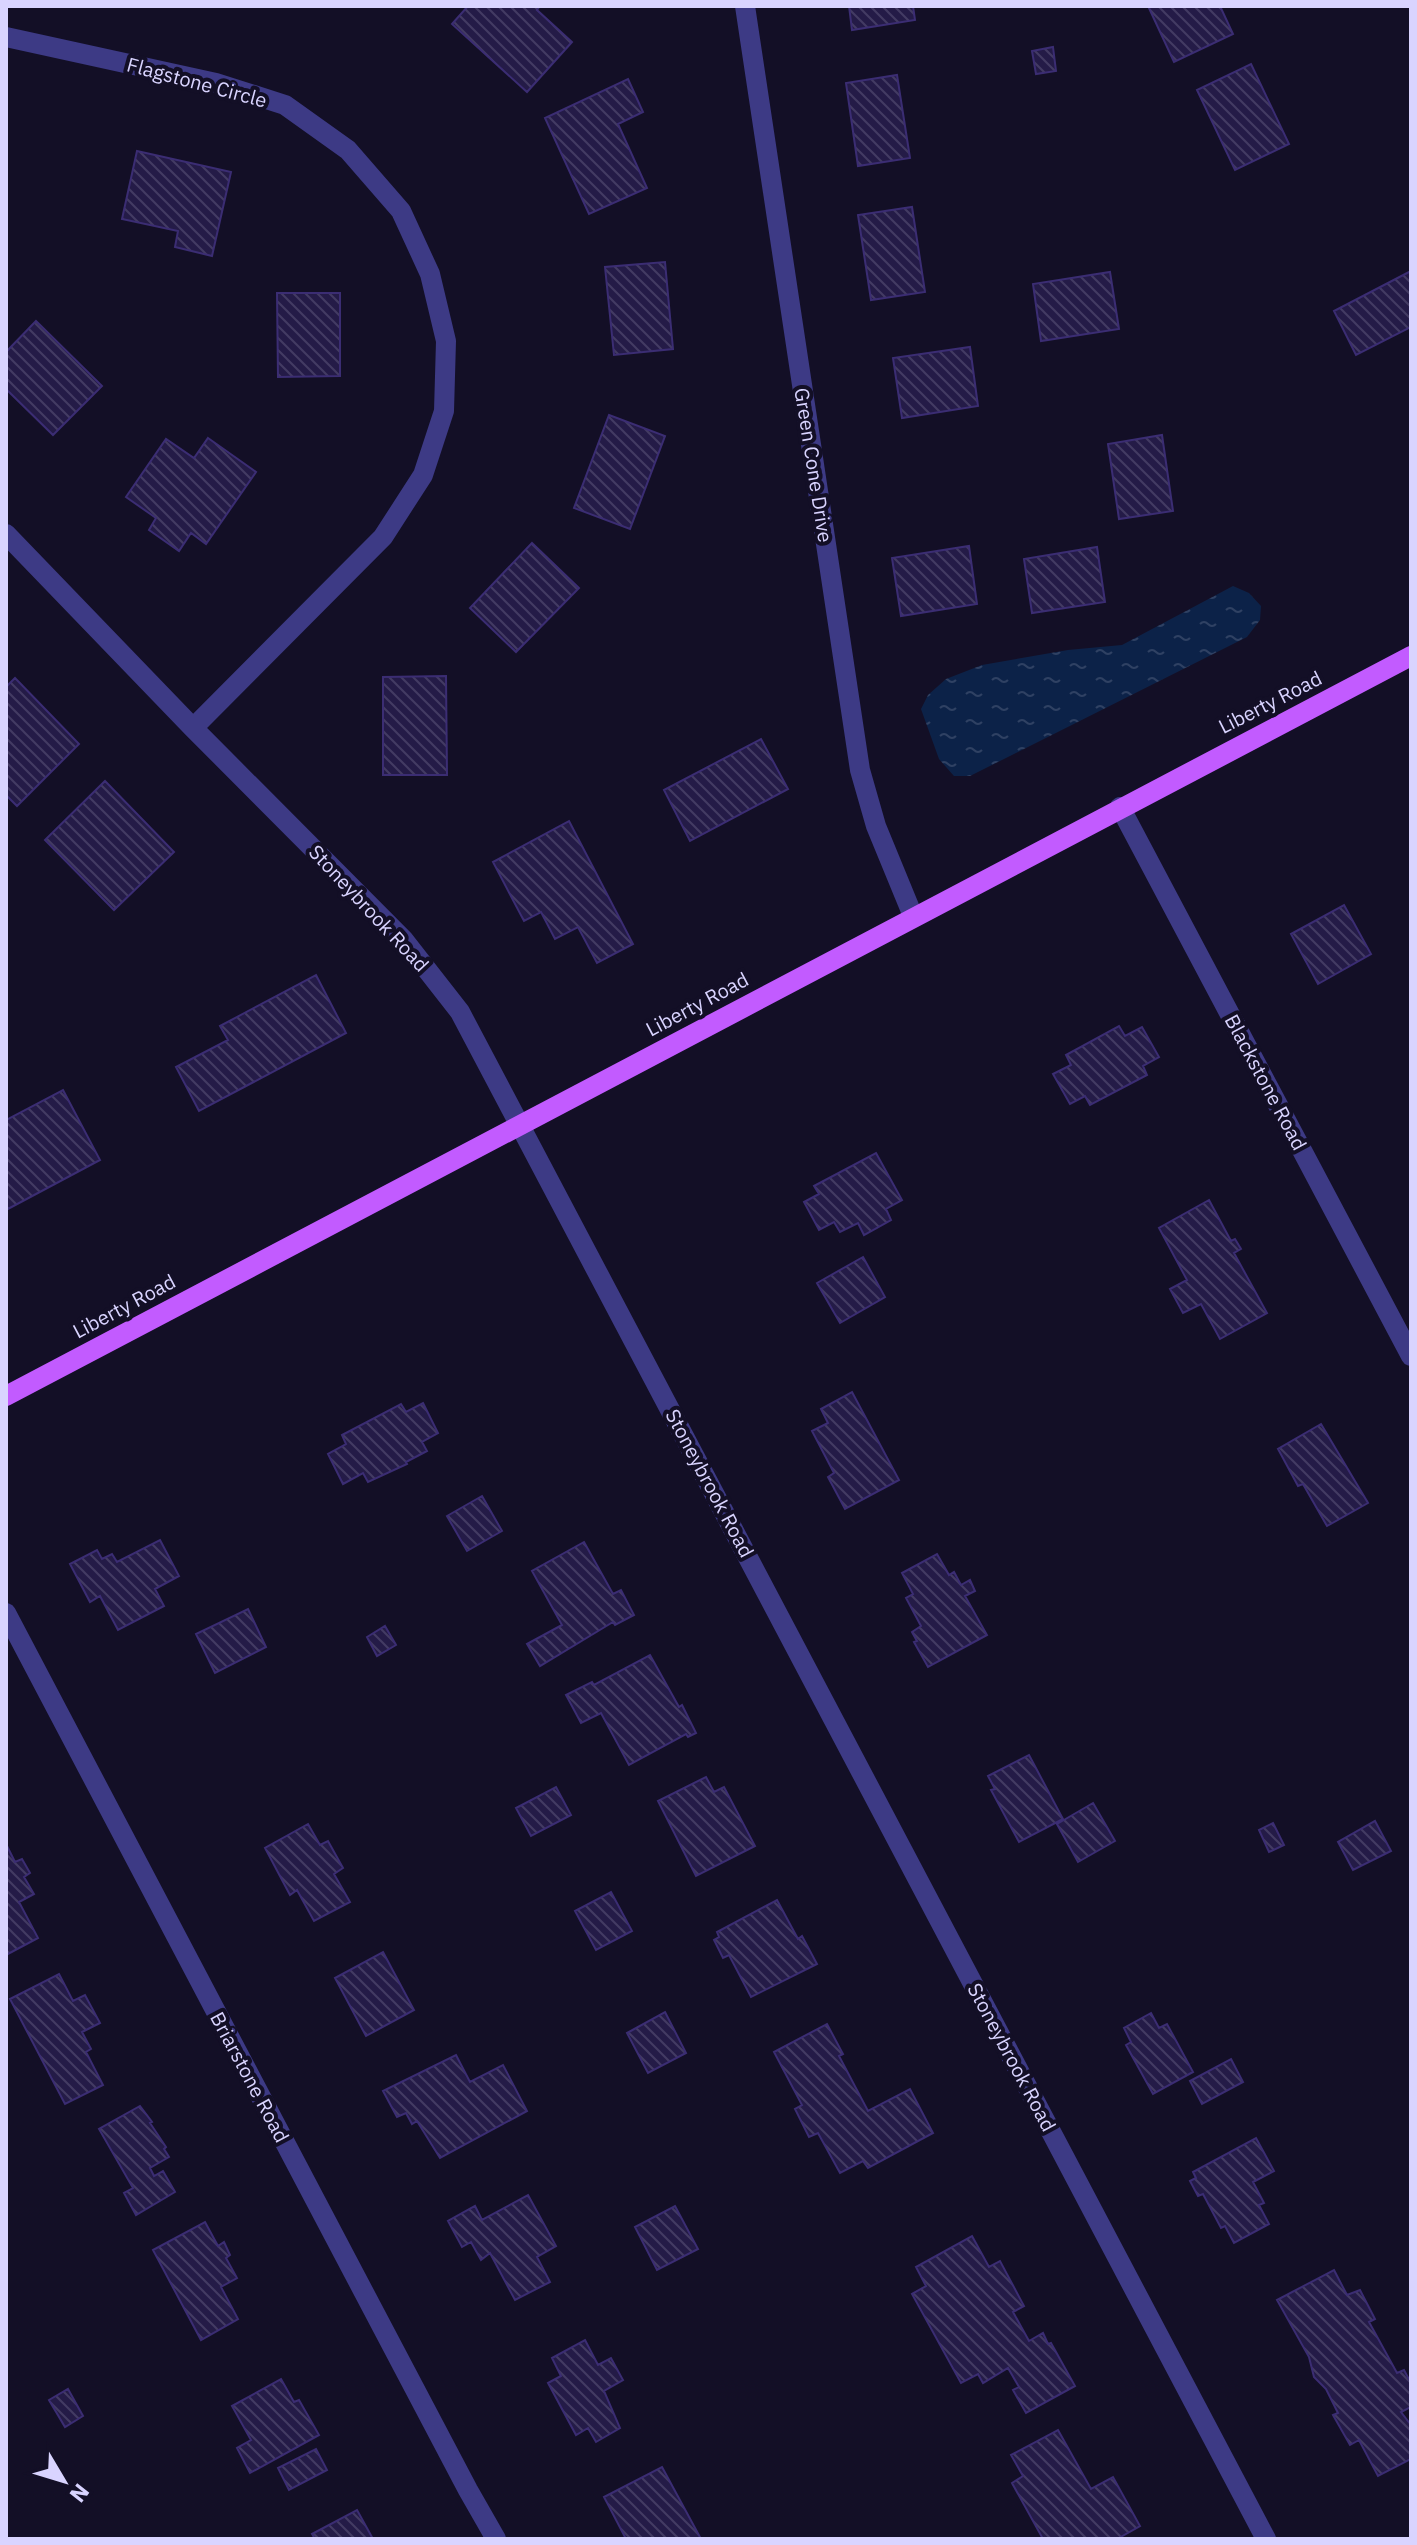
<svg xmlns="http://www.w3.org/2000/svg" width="1417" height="2545" viewBox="0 0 1417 2545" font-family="'IBM Plex Sans',sans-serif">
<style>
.water{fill:url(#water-ripples)}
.building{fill:url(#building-back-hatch);stroke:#3b2d73;stroke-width:2}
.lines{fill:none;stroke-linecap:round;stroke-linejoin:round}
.street{stroke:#3d3a85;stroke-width:20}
.primary{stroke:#c25bff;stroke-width:20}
.labels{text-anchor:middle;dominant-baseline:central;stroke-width:8;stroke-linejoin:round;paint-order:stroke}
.street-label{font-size:20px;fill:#d9d4ff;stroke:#130f26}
</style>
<defs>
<pattern id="water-ripples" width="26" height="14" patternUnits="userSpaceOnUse" patternTransform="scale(2)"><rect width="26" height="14" fill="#0c2248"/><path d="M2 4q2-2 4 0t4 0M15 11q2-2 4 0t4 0" fill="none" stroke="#2f4163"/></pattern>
<pattern id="building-back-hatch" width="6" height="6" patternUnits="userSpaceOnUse" patternTransform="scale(2)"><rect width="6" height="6" fill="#241b47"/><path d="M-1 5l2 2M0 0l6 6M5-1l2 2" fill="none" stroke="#433b63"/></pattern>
</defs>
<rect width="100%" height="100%" fill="#130f26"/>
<!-- water -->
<path class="water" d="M1233,586l16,7 12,13 -1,14 -13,17 -277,139h-16l-15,-17 -18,-50 7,-14 18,-16 36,-14 86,-15 54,-5z"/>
<!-- building -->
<path class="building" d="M468,6h72l-3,4 35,32 -45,50 -75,-68z
M849,6h64l2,14 -63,10z
M1148,6h72l13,28 -59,28z
M1053,47l3,24 -20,3 -4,-23z
M1251,64l38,80 -54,26 -38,-80z
M897,75l13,83 -52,8 -12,-83z
M628,79l15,33 -25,12 29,64 -58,26 -44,-96z
M137,151l94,21 -19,84 -37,-9 3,-16 -56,-12z
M912,207l13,85 -54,8 -13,-85z
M665,262l8,87 -59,6 -9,-88z
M1411,271v56l-55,28 -22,-44z
M1110,272l9,57 -78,12 -8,-57z
M277,293h63v83l-62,1z
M36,321l66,65 -49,49 -47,-46v-37z
M970,347l8,59 -76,12 -9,-60z
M609,415l56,21 -35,93 -56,-21z
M1162,435l11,76 -54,8 -11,-75z
M208,438l48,34 -50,72 -15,-11 -12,18 -30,-21 7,-12 -30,-21 40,-58 28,19z
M532,543l47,45 -63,64 -46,-44z
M969,546l8,58 -76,12 -9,-58z
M1097,547l8,55 -73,11 -8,-54z
M446,676l1,99h-64v-98z
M15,678l64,66 -62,62 -11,-11v-108z
M761,739l27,50 -98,52 -26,-51z
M105,781l69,71 -60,58 -69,-70z
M569,821l64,123 -36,19 -19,-36 -23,12 -14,-27 -17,9 -31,-59z
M1344,905l27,49 -53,30 -27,-50z
M316,975l30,58 -147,78 -23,-44 52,-27 -8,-14z
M1119,1026l6,10 17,-9 17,30 -16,9 4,9 -57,30 -5,-9 -15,8 -17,-30 18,-9 -5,-10z
M63,1090l37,70 -94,50v-90z
M876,1153l26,47 -16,9 5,11 -27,15 -6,-12 -18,9 -6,-10 -15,8 -15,-28 15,-8 -5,-8z
M1209,1200l22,41 4,-2 6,10 -7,4 33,60 -47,26 -19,-35 -18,9 -13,-24 17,-9 -28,-52z
M863,1257l22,40 -45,26 -23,-40z
M852,1392l47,88 -54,29 -17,-32 6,-4 -22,-42 16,-8 -7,-14z
M423,1403l15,30 -16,9 5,9 -21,11 1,2 -39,18 -5,-9 -20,11 -15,-30 18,-10 -4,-9 59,-31 5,8z
M1321,1424l47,79 -41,23 -24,-42 -5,2 -20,-37z
M482,1496l20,35 -35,20 -20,-35z
M160,1540l19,36 -24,13 9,17 -46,24 -18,-34 -10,6 -20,-38 27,-14 5,9 10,-5 5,8z
M584,1542l29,52 8,-4 13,25 -19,10 -2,-3 -73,44 -13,-22 35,-19 -30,-54z
M937,1554l12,21 5,-3 7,13 9,-5 5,11 -10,5 22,39 -59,32 -14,-25 3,-1 -5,-9 9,-6 -15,-28 7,-4 -11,-21z
M248,1609l18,38 -51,26 -19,-39z
M385,1626l11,19 -19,11 -10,-19z
M650,1655l29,52 3,-2 14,28 -8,4 -2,-3 -57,31 -28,-52 -20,10 -15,-28 26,-13 2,3z
M1029,1755l34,64 -44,23 -28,-52 4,-1 -7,-13z
M706,1777l8,15 10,-5 31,59 -59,30 -38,-75z
M556,1787l15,28 -40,21 -15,-28z
M1093,1803l22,38 -37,21 -21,-38z
M1375,1821l16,30 -38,19 -15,-28z
M1273,1823l11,22 -15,7 -10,-22z
M308,1824l12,21 8,-4 15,27 -9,6 16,28 -36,19 -17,-31 -7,5 -25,-47z
M6,1844l9,18 7,-3 8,14 -6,4 10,17 -15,8 19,36 -32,17z
M611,1892l21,39 -36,19 -21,-39z
M777,1900l21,39 4,-3 15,28 -66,33 -22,-42 -6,3 -9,-18 5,-3 -2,-5z
M383,1952l31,58 -48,26 -31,-58z
M59,1974l14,27 12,-6 15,28 -18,9 9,17 -5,3 17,33 -38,19 -55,-105z
M665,2012l21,41 -38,20 -21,-40z
M1151,2013l8,15 8,-4 26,48 -40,22 -27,-49 5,-3 -7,-14z
M827,2024l16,30 -4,2 29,55 42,-22 23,44 -65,35 -5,-7 -23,12 -22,-40 -9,4 -14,-28 7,-4 -28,-53z
M456,2055l14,27 33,-17 24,46 -87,47 -23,-37 -5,3 -6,-11 -9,4 -14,-26z
M1231,2059l12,23 -41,22 -12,-23z
M140,2106l12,16 -2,1 16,24 -2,2 5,8 -19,11 4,8 9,-5 12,21 -39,23 -12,-22 9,-5 -34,-59z
M1256,2138l18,33 -21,11 11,21 -5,2 10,19 -35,19 -9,-17 -4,2 -18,-34 -5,2 -8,-15 6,-3 -3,-6z
M528,2195l28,51 -19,11 13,25 -35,18 -25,-47 -9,7 -10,-18 -9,5 -14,-26 27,-15 7,14z
M675,2206l23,43 -41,21 -22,-43z
M205,2222l13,24 6,-4 6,13 -4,3 11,20 -16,9 17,32 -37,21 -48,-90z
M972,2236l17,31 11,-6 24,45 -11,6 16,29 14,-8 5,11 3,-1 24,43 -49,27 -13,-23 6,-3 -11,-19 -25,15 -5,-9 -17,9 -49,-89 14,-8 -10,-19z
M1334,2270l13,25 13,-5 15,29 -6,3 28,51 7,-3 7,13v24l-10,5 10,13v34l-33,17 -19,-36 -9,5 -17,-30 5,-2 -12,-24 -12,-12 -5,-20 -32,-57z
M585,2340l13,25 13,-7 12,22 -19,11 16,37 -24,14 -8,-14 -12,7 -28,-52 13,-7 -9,-18z
M281,2379l13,23 5,-2 20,35 -69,38 -13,-25 14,-8 -19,-34z
M68,2389l15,27 -18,11 -16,-27z
M1058,2430l33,59 22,-12 27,49 -23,13h-74l-31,-56 11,-7 -12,-21z
M316,2449l11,21 -38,20 -11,-22z
M662,2467l39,72h-75l-22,-42z
M357,2510l16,29h-58l-3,-5z"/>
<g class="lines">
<!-- street -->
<path class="street" d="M745,6l115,764 16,56 37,90
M6,37l210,46 69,22 63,45 53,61 29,63 16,67 -2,70 -21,64 -40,62 -190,191
M6,534l187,194 210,211 57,73 806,1527
M1120,807l291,549
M6,1613l462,877 28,49"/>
<!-- primary -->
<path class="primary" d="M6,1396l1405,-740"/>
</g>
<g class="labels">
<!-- street labels -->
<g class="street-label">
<text transform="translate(197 82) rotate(15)">Flagstone Circle</text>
<text transform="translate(814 465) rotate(81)">Green Cone Drive</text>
<text transform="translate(1270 702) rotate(-27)">Liberty Road</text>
<text transform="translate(369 908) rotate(47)">Stoneybrook Road</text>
<text transform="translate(697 1004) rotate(-28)">Liberty Road</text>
<text transform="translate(1266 1082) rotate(62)">Blackstone Road</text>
<text transform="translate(124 1306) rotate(-28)">Liberty Road</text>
<text transform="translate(710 1483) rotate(62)">Stoneybrook Road</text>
<text transform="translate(1012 2057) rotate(62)">Stoneybrook Road</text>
<text transform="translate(250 2077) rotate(62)">Briarstone Road</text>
</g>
</g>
<!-- border -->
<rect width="1417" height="2545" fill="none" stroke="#d9d4ff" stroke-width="16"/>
<!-- north arrow -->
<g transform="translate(64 2481) rotate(128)" stroke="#130f26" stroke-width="6" paint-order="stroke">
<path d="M0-6L14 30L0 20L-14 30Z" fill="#d9d4ff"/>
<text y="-12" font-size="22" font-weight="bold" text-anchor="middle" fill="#d9d4ff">N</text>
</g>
</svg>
